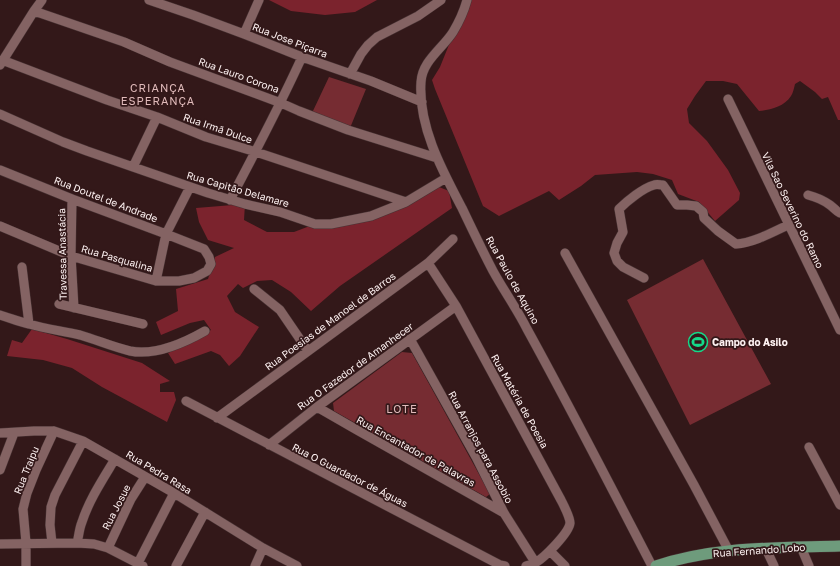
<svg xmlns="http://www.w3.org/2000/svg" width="840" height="566" viewBox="0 0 840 566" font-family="'Golos Text',sans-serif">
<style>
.green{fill:#762c32}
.forest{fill:#7b232d}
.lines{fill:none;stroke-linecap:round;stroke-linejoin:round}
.minor-casing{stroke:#483334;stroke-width:10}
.major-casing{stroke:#483334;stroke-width:12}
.minor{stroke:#846363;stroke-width:9}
.major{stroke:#6e9b7c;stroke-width:11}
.labels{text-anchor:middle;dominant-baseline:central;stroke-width:3.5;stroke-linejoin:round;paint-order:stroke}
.street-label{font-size:10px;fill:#fef2f2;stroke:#331819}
.poi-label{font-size:10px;font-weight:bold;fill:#fef2f2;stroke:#331819;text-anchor:start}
.neighbourhood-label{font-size:11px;letter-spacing:1px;fill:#e0baba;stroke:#331819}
</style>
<rect width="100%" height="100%" fill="#331819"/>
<!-- green -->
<path class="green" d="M329,77l37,12 -16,39 -38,-15z
M703,259l68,125 -81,41 -63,-125z
M402,352l10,1 78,141 -4,3 -152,-86 -1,-8z"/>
<!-- forest -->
<path class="forest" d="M269,0h108l-22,12 -30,3 -34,-4z
M467,0h373v120h-2l-10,-23 -6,2 -7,-7 -15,-11 -5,3c-1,4 -2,9 -4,12 -7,11 -21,14 -32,15l-22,-27 -14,-3h-17l-11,15 -8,13 2,14 18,18 21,29 12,23 -1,7 -24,21 -16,-19 -21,-8 -6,-14 -19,-6 -16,-2 -42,3 -14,11 -22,14 -10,-9 -50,25 -16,-10 -48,-117 -3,-9 8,-13z
M434,185l15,6 3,17 -112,78 -29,25 -20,-19 -19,-12 -15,1 -14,7 -5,-4 -11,12 8,16 24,15 -19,29 -11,10 -9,-11 -9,-4 -36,13 -7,-11 43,-23 -7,-10 -14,3 -29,12 -5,-13 22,-11 -2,-22 32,-10 7,-22 19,-9 -26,-8 -9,-18 -3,-14 49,-4 -1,16 23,12h27l21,-8 56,-8z
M32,329l35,10 75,24 28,18 -10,3v8h14l2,8 -9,22 -65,-35 -30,-19 -29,-8 -36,-4 5,-16 10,3z"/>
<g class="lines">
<!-- minor casing -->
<g class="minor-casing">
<path id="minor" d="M149,0l44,15 51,19 58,23 69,24 51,21
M467,0c-3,11 -8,22 -14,32 -10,16 -31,29 -32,50 -3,44 21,88 41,126 10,21 20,42 31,63 11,20 24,38 34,58 43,78 84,158 125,237
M34,11l90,31 46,20 111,41 18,8 49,19 89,28
M244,34l15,-34
M2,60l105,40 50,17 49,20 50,15 150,50
M0,65l34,-54 8,-11
M350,74l11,-20 7,-9 9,-8 41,-21 23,-16
M728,99l112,231
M0,114l63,28 24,9 121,42 37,11 35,8 35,12h16l40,-8 35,-14 40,-24
M133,167l24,-50
M0,170l72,29 94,35 38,15 5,8 2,7 -4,7 -13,7 -15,3h-23l-85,-25 -71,-30
M808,195c8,2 15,5 22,10 3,2 6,6 10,8
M72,199l-1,57 3,52
M230,200c25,-47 50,-95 72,-143
M565,253l129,232 35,66
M428,263l28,43 105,194c3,6 9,17 9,23 -1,10 -26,35 -35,40 -2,1 -6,2 -9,3
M22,267l7,57
M644,278l-21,-11 -6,-6 -3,-8 3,-10 6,-11 -4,-23c8,-8 24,-21 35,-24 3,-1 6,0 9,0l14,20h10l9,1 7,6 1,6 14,13 18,13c17,-1 37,-12 52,-19
M156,281l10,-47 24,-47
M254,289l26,21 28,41
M59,304l84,20
M0,315c10,3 19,7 29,9 17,5 34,7 51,11 17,5 33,12 50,16 25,5 54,-8 75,-20
M410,339l66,118 28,56 31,49
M186,401l314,164 5,1
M317,407l40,23 147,83
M217,418l211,-155 25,-24
M0,433l34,-2h20l29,10 91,52 89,55 34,18
M269,445l48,-38 139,-101
M809,447l31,58
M0,470l14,-37
M52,543l-2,-18 1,-18 4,-12 28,-54
M77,543c2,-7 2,-14 5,-21 7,-22 21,-43 33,-63
M0,544l77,-1 17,1 14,4 35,18
M801,547l8,19
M108,548l23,-49 14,-22
M766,549l8,17
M550,551l15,15
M138,563l36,-70
M26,566v-23l-3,-34 4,-16 9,-23 18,-39
M176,566l29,-54
M255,566l8,-18"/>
</g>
<!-- major casing -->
<g class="major-casing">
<path id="major" d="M656,566c59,-20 122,-18 184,-20"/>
</g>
<!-- minor -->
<use href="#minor" class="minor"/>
<!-- major -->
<use href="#major" class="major"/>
</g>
<!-- icons -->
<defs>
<g id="stadium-ring" transform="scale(1)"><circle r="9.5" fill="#331819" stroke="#14d989" stroke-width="1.5"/><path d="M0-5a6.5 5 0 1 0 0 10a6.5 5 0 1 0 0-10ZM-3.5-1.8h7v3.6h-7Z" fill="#14d989"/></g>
</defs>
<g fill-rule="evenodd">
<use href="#stadium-ring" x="698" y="342"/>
</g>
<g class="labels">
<!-- street labels -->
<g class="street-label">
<text transform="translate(290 40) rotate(21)">Rua Jose Piçarra</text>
<text transform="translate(239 75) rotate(20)">Rua Lauro Corona</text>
<text transform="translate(218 128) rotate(19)">Rua Irmã Dulce</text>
<text transform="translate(238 189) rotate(16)">Rua Capitão Delamare</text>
<text transform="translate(106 199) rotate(21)">Rua Doutel de Andrade</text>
<text transform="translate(793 210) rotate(64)">Vila Sao Severino do Ramo</text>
<text transform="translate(62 254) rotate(-91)">Travessa Anastácia</text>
<text transform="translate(117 258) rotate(16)">Rua Pasqualina</text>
<text transform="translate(513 280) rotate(61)">Rua Paulo de Aquino</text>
<text transform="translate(330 321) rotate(-36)">Rua Poesias de Manoel de Barros</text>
<text transform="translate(355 366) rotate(-36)">Rua O Fazedor de Amanhecer</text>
<text transform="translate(520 401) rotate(61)">Rua Matéria de Poesia</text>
<text transform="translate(481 447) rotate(62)">Rua Arranjos para Assobio</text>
<text transform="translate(416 451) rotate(29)">Rua Encantador de Palavras</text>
<text transform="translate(26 470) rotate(-68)">Rua Traipu</text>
<text transform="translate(159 472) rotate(31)">Rua Pedra Rasa</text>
<text transform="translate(350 475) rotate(27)">Rua O Guardador de Águas</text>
<text transform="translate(116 507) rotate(-63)">Rua Josue</text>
<text transform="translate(759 550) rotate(-4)">Rua Fernando Lobo</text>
</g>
<!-- poi labels -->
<g class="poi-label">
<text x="712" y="342">Campo do Asilo</text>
</g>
<!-- neighbourhood labels -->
<g class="neighbourhood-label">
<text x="158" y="87">CRIANÇA<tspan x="158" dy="13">ESPERANÇA</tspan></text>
<text x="402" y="408">LOTE</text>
</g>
</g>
</svg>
